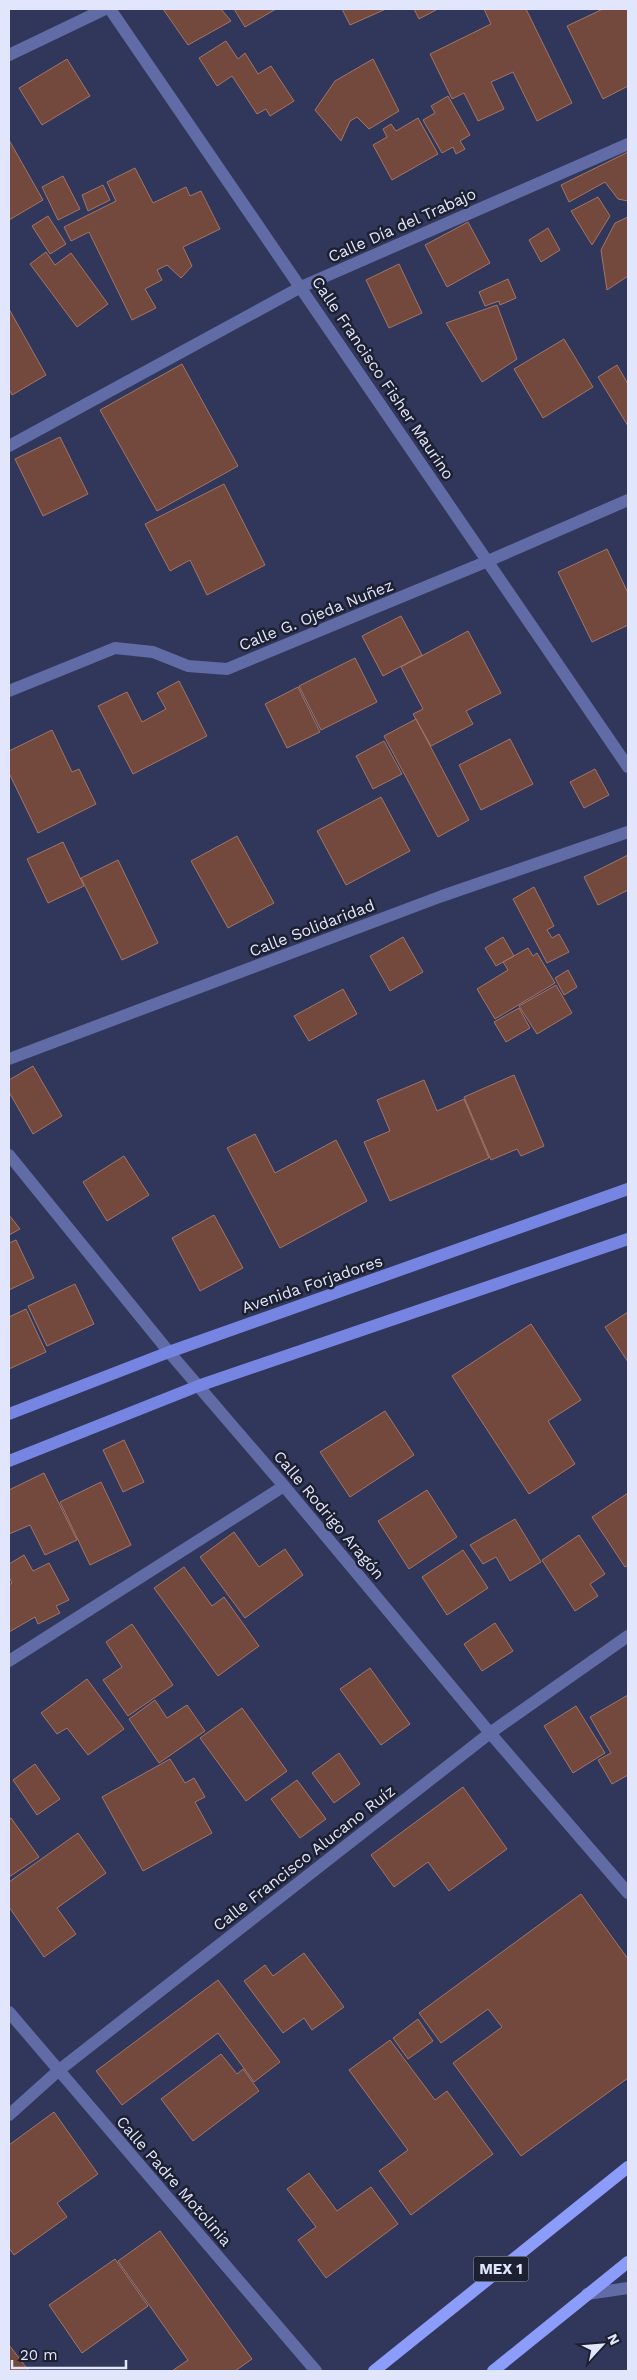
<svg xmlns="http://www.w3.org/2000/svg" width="637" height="2380" viewBox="0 0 637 2380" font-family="'Work Sans',sans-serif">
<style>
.building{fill:#73483d;stroke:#a37568}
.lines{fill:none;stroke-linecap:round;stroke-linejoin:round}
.minor{stroke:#616ba5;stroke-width:12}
.tertiary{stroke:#616ba5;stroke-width:12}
.secondary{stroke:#7685e1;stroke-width:12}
.primary{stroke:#8c9cfb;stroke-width:12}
.labels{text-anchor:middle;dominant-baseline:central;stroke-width:5;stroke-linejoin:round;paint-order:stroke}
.shield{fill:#1c2030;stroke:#a6abc0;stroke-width:1}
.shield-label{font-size:15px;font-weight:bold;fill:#e1e6fd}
.street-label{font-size:16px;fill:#e1e6fd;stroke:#1c2030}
</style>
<rect width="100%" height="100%" fill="#30375a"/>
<!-- building -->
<path class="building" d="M163,9h58l10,12 -43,24z
M234,9h42l-31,18z
M342,9h44l-36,16z
M414,9h22v1l-17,9z
M484,9h42l46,94 -35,18 -24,-49 -22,10 13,27 -26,12 -14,-28 -12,6 -22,-45 61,-30z
M603,9h24l1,2v75l-25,13 -36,-73z
M226,41l12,18 7,-6 13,21 13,-8 23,35 -24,15 -4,-7 -9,5 -25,-38 -15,10 -18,-28z
M67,59l23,37 -48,29 -23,-37z
M373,59l26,52 -30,18 -12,-12 -7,4 -9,20 -26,-31 20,-29z
M448,96l22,39 -10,6 5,8 -9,5 -3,-7 -11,6 -19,-33 12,-7 -4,-7z
M418,118l20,36 -46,26 -19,-35 14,-8 -4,-8 8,-5 5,7z
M9,140l34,60 -34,20z
M628,152v49l-10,-2 -13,-17 -36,20 -8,-17z
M135,168l18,35 33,-16 4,9 11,-5 19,38 -37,18 9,19 -11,12 -14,-13 -10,5 5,10 -17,9 11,19 -24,12 -43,-88 -18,9 -7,-14 52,-26 -9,-19z
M63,176l17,33 -22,11 -16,-33z
M103,185l7,15 -22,11 -6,-16z
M598,197l12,19 -18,29 -21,-34z
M48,216l18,28 -16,10 -18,-28z
M628,217v59l-21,14 -6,-40 14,-27z
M468,222l22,41 -43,24 -22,-42z
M548,228l12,22 -19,12 -12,-22z
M46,252l9,13 16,-12 37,51 -31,23 -47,-63z
M399,264l23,49 -33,15 -23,-48z
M508,279l8,19 -16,7 -1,-4 -14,5 -6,-14z
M497,305l20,54 -35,23 -36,-59z
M9,309l37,66 -34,20 -3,-6z
M564,339l29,48 -50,31 -29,-49z
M182,364l56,102 -81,45 -57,-101z
M617,365l11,19v42l-30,-49z
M60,437l28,57 -45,22 -28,-57z
M224,484l41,81 -58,30 -17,-35 -20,11 -25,-47z
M607,549l21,44v32l-36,17 -34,-70z
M401,616l21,39 -39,21 -21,-40z
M468,631l33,62 -35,18 7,13 -42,22 -18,-32 10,-5 -22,-42z
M355,658l22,44 -56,28 -22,-44z
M179,681l28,55 -74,38 -35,-68 29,-14 15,30 24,-13 -9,-16z
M298,687l22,45 -33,16 -22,-44z
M416,719l53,101 -31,17 -54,-101z
M52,730l20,42 7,-3 17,35 -58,29 -29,-60v-22z
M510,739l23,45 -52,26 -22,-45z
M384,741l18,33 -29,15 -17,-33z
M595,769l14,26 -25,13 -14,-26z
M381,797l29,54 -64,34 -29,-54z
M237,836l37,67 -46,25 -37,-67z
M63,842l21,44 -36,17 -21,-44z
M628,855v35l-30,15 -14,-28z
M118,860l40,83 -36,17 -41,-82z
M534,887l20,39 -7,4 5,8 7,-4 10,18 -22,11 -34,-64z
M403,937l20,35 -33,19 -20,-35z
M503,937l11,19 -18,10 -11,-18z
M528,948l5,8 4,-3 18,30 -60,36 -18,-30 31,-19 -5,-8z
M568,970l9,17 -13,8 -9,-17z
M556,985l16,28 -35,21 -18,-28z
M343,989l14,25 -48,27 -15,-25z
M519,1008l11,20 -24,14 -12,-20z
M33,1066l29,50 -29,18 -24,-42v-12z
M514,1075l30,71 -23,10 -4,-7 -26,11 -27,-63z
M424,1080l13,31 27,-12 25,59 -99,43 -26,-59 26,-11 -13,-31z
M255,1134l20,39 61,-33 31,61 -87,47 -53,-100z
M124,1156l25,39 -42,26 -24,-39z
M9,1215l11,14 -11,6z
M214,1215l29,53 -43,23 -28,-53z
M16,1240l18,38 -25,12v-47z
M75,1284l19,40 -47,22 -19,-40z
M26,1309l20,43 -37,17v-52z
M628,1312v50l-23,-35z
M531,1324l50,76 -33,21 27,43 -46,30 -77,-118z
M385,1411l29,44 -64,42 -30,-45z
M124,1440l20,42 -21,10 -20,-42z
M44,1473l33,67 -32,15 -15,-30 -21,9v-44z
M101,1482l30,63 -41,20 -30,-63z
M427,1490l30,47 -48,32 -31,-48z
M628,1493v72l-3,2 -33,-50z
M515,1519l26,43 -31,19 -14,-24 -13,7 -13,-19z
M234,1532l25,35 26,-18 18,26 -58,43 -45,-61z
M579,1535l26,39 -15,10 8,12 -23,15 -33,-51z
M463,1550l25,38 -41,27 -25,-38z
M24,1555l9,16 16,-8 20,37 -13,6 4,7 -22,11 -3,-7 -26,15v-47l3,-2 -3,-6v-13z
M184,1567l28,39 12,-9 35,49 -41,30 -64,-88z
M495,1623l18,28 -31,20 -18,-27z
M132,1624l41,61 -45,31 -25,-36 19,-13 -16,-25z
M370,1668l40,56 -29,21 -41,-56z
M87,1679l37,50 -36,26 -21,-27 -10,6 -16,-21z
M628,1695v80l-16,9 -14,-24 13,-7 -21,-36z
M155,1700l12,18 20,-13 18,26 -46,32 -30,-44z
M576,1706l29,47 -32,20 -29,-47z
M242,1708l45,63 -41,30 -46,-63z
M339,1753l21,31 -26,19 -22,-30z
M170,1759l15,24 9,-5 11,19 -10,5 17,31 -69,38 -41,-74z
M35,1764l25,35 -23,16 -24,-35z
M297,1780l29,39 -26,19 -29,-39z
M463,1787l44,62 -58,42 -21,-29 -34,25 -23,-32z
M11,1818l28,39 -30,20v-58z
M78,1833l28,40 -49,35 19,26 -32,23 -35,-50v-25z
M581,1894l47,65v119l-107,78 -68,-93 49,-36 -14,-18 -47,34 -22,-30z
M304,1953l40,54 -32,23 -8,-12 -21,15 -39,-52 21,-16 8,11z
M218,1980l62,82 -26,20 -36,-49 -96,72 -26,-34z
M418,2019l15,22 -25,18 -15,-21z
M390,2040l45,60 12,-9 46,63 -82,61 -32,-44 29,-21 -59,-80z
M221,2054l16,20 6,-5 16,22 -66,50 -32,-42z
M54,2112l44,62 -41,29 10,14 -53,38 -5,-7v-103z
M309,2173l28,38 34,-24 27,37 -72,54 -28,-38 18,-13 -29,-38z
M160,2231l92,128 -17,12h-63l16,-11 -70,-99z
M115,2259l33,47 -66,47 -33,-48z
M9,2345l20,26h-20z"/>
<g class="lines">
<!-- minor -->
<path class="minor" d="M9,55l96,-46
M9,446l292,-159 327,-143
M9,691l106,-43 38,4 35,14 39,3 261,-108 140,-61
M9,1059l433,-163 186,-64
M9,1155l160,197 115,134 206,247 138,160
M9,1661l275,-175
M9,2012l307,359
M9,2115l49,-44 432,-338 138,-97
M587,2294l41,-6"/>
<!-- tertiary -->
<path class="tertiary" d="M110,9l518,758"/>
<!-- secondary -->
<path class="secondary" d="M9,1414l160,-62 459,-163
M9,1461l189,-75 430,-147"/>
<!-- primary -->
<path class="primary" d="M374,2371l254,-204
M493,2371l135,-109"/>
</g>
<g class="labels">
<!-- shield labels -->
<rect class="shield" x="473.5" y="2256.5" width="55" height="25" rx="4"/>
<g class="shield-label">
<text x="501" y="2269">MEX 1</text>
</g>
<!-- street labels -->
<g class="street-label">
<text transform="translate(402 225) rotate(-24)">Calle Día del Trabajo</text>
<text transform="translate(383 378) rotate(56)">Calle Francisco Fisher Maurino</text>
<text transform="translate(316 615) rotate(-22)">Calle G. Ojeda Nuñez</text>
<text transform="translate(312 928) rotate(-21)">Calle Solidaridad</text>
<text transform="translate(312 1284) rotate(-19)">Avenida Forjadores</text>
<text transform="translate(329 1515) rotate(50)">Calle Rodrigo Aragón</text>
<text transform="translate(304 1858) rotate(-38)">Calle Francisco Alucano Ruíz</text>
<text transform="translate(174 2181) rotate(49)">Calle Padre Motolinia</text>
</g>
</g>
<!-- border -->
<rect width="637" height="2380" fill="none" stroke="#e1e6fd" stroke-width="20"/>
<!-- north arrow -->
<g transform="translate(602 2345) rotate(64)" stroke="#1c2030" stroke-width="4" paint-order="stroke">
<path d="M0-4L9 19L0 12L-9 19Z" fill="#e1e6fd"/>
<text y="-8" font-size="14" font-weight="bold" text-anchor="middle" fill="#e1e6fd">N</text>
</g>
<!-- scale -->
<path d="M12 2360v8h114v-8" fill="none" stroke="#e1e6fd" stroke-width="2.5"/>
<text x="20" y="2360" font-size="15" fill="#e1e6fd" stroke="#1c2030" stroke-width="4" paint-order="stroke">20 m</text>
</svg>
